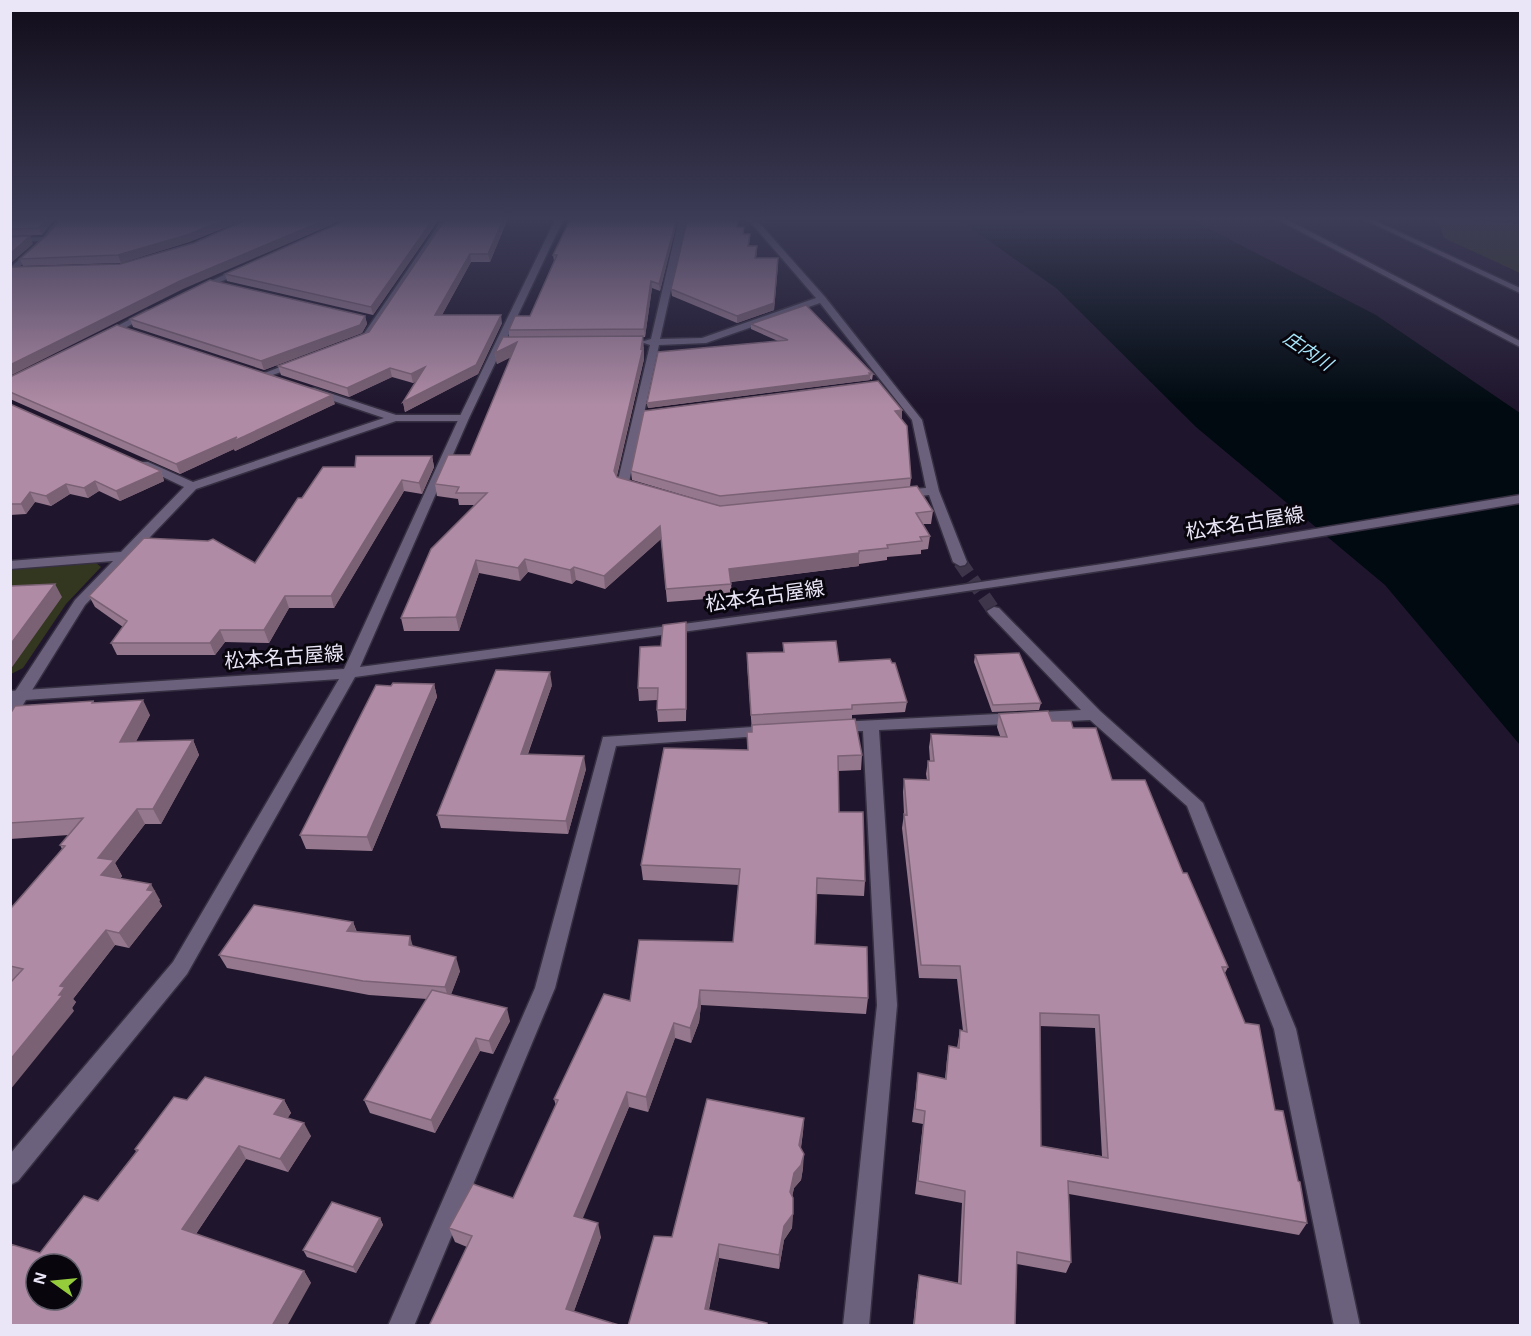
<svg xmlns="http://www.w3.org/2000/svg" width="1531" height="1336" viewBox="0 0 1531 1336" font-family="Helvetica,'Noto Sans JP',sans-serif">
<style>
.green{fill:#34371f}
.water{fill:#000a10}
.lines{fill:none;stroke-linecap:round;stroke-linejoin:round}
.street-tunnel{stroke:#3e354b;stroke-width:14;stroke-dasharray:14 7;stroke-linecap:butt}
.street-casing{stroke:#363042;stroke-width:3}
.secondary-casing{stroke:#363042;stroke-width:3}
.street{fill:#6b617d;fill-rule:evenodd}
.secondary{fill:#6b617d;fill-rule:evenodd}
.wall{fill:#96788e;fill-rule:evenodd}
.shaded-wall{fill:#7a6174}
.building{fill:#af8ba5;stroke:#7a6174;stroke-width:1.5;fill-rule:evenodd}
.labels{text-anchor:middle;dominant-baseline:central;stroke-width:6;stroke-linejoin:round;paint-order:stroke}
.far-water-label{font-size:18px;font-style:italic;fill:#a9e8fc;stroke:#08050d}
.street-label{font-size:20px;fill:#ebe6f7;stroke:#08050d}
</style>
<rect width="100%" height="100%" fill="#1f162d"/>
<!-- green -->
<path class="green" d="M1437,218l83,6v49l-76,-35z
M95,562l6,5 -35,37 -43,64 -12,6v-105z"/>
<!-- water -->
<path class="water" d="M953,218h235l188,97 144,98v332l-135,-160 -189,-158 -140,-139 -91,-64z"/>
<g class="lines">
<!-- street-tunnel -->
<path class="street-tunnel" d="M960,562l34,49"/>
<!-- street casing -->
<g class="street-casing">
<path id="street" d="M317,218h24l15,3 -4,2z
M443,218h7l-81,121 -15,3v-4l9,-3z
M679,218h8l-27,121 42,-1 114,-40 -69,-80h8l70,79 97,123 17,71 28,71 -2,3 -5,1 -7,-4 -24,-67 -28,3 -6,-4 6,-4 25,-2 -14,-68 -92,-117 -114,40 -47,2 -30,137 15,6 -6,4 -19,-5 -2,-3 33,-139 -9,-3 10,-3z
M1275,218h9l236,123v6z
M49,237v4h-3l-36,1v-4z
M239,268l7,2 -45,21 -7,-2z
M147,310l7,2 -47,26 -8,-2z
M298,360l3,1v4l-34,12 -5,-3z
M314,388l82,27h68l5,3 -5,3h-68l-200,68 -111,116 -69,111 -6,1v-18l65,-99 38,-39 -103,8v-8l111,-9 63,-65 -44,-21v-4h8l45,20 191,-64 -74,-25v-4z
M994,607l5,1 101,103 103,92 93,226 64,297h-26l-60,-297 -87,-223 -97,-86 -211,10 18,275 -28,321h-26l34,-321 -14,-274h-31l-2,-4 2,-4 6,-1 243,-12 -92,-96 -2,-3z
M767,726l6,1 2,4 -2,4 -157,11 -61,242 -141,338h-26l147,-338 68,-251z"/>
</g>
<!-- secondary casing -->
<g class="secondary-casing">
<path id="secondary" d="M58,218h8l-17,23 -39,34v-7l33,-31z
M556,218h8l-95,200 -109,249 480,-64 276,-41 404,-67v8c-387,67 -775,121 -1165,174l-168,297 -169,207 -8,4v-31l163,-192 166,-283 -329,22v-10l334,-22 115,-251z
M1361,218h8l151,70v5z"/>
</g>
<!-- street -->
<use href="#street" class="street"/>
<!-- secondary -->
<use href="#secondary" class="secondary"/>
</g>
<!-- wall -->
<path class="wall" d="M10,218h46l-14,17 -32,1z
M61,218h188l-60,24 -68,21 -98,3 -3,-7 27,-24z
M351,218h89l-67,97 -146,-34 -2,-7z
M508,218l-18,44h-19l-29,53 60,8 -24,51 -73,38 -2,-10 13,-21 -3,2 -21,-6 -43,20 -68,-22 -3,-9 91,-34z
M571,218h107l-18,73 -8,-3 -7,49h-2l1,22 -27,117v1l103,29 -88,-26 -1,-9 271,-52 9,59 -1,9 23,24 -2,13h-8l7,12 -2,13 -7,1v4l-34,3v3l-28,4v2l-128,16 1,15 -65,5 -6,-63 -56,50 -29,-9 -4,4 -44,-12 -8,9 -41,-8 -20,58h-55l-3,-13 73,-113h-15l-1,-6 -21,-3 -2,-12 35,-29 41,-98 -14,7 -2,-11 14,-16v-7l21,-14 24,-55 -1,-6z
M722,221l16,6 6,7h6l-1,12 8,7 -1,5 22,7 -4,45 -37,13 -65,-27 -1,-7z
M365,316l2,8 -5,9 -98,37 -131,-43 -3,-8z
M751,324l122,50 -1,6 -2,-1v1l-222,28 -1,-5 131,-62 -27,-12z
M10,377l325,27 -100,47 -1,-2 -54,25 -170,-75z
M10,404l151,67 3,10 -44,20 -21,-10 -11,7 -18,-4 -19,12 -16,-4 -9,12 -16,1z
M432,456l2,11 -12,27 -18,-3 -70,117h-45l-20,35 -44,-1 -10,13h-98l-6,-12 12,-16 -28,-20 -6,-11 166,-33 47,-65 53,-31z
M687,634l-1,87 -28,1 -1,-12v-10l-18,1 -1,-13 23,-42z
M783,643l56,19 68,40 -2,10 -53,3v4l10,36 -1,15 -23,1 1,41 26,69 -1,15 -47,-2 -2,50 53,54 -2,16 -165,-9 -2,17 -8,21 -16,-5 -27,74 -19,-5 -47,111 19,19 -27,74 -145,15 38,-79 -12,-5 -6,-14 64,-30 43,-92 -2,-7 76,-98 103,-59 6,-57 -96,-5 -2,-15 107,-115 4,-18 -5,-69 36,-11z
M975,655l66,48 -2,7 -47,2 -18,-50z
M434,684l3,13 -65,154 -66,-2 -6,-14 91,-149z
M552,685l-24,69 58,15 -18,65 -127,-6 -4,-13z
M93,701l2,2 55,12 -14,26 57,-1 6,15 -38,69h-16l-30,39 7,13 -2,3 40,21 -1,1 3,5 -33,42 -14,-3 -42,54 3,3 -4,6 2,3 -64,-31v-74l2,1 50,-58 -2,-4 9,-10 -59,4v-125z
M999,714l53,7 21,7 110,145 45,94 -3,6 50,137 32,113 -8,12 -230,-41 2,68 -5,11 -49,-9 -2,62h-102l4,-39 2,-12 39,8 4,-80 -47,-9 8,-70 -11,-2 6,-49 27,6 2,-20 2,-13 8,2 3,-18 3,1 -6,-52 -38,-1 -17,-150 2,-14 -1,-22 1,-13 23,1 -1,-6 2,-13h2l-1,-14 2,-13 69,2 -3,-9zM1040,1026l55,2 7,128 -61,-10z
M353,922l4,10 56,14 47,25 -9,23 59,27 -17,33 -13,-3 -45,82 -65,-20 -6,-13 63,-101 -58,-4 -142,-27 -8,-13z
M187,1100h97l7,13 -4,5 24,18 -23,36 -42,-13 -50,75 108,37 7,12 -271,-30 58,-52 38,-49 -1,-3z
M804,1118l-1,14 -2,16 2,20 -2,12 -7,8 -2,8 1,2 -1,30 -8,12 -5,29 -60,-11 -10,52 -81,16 44,-89z
M380,1218l3,7 -27,48 -49,-16 -4,-7z"/>
<!-- shaded-wall -->
<path class="shaded-wall" d="M47,218h9l-14,17 -3,-7z
M229,218h20l-60,24 -68,21 -3,-8z
M330,218h5l1,5 -153,66 -173,87v-11l170,-84z
M434,218h6l-67,97 -2,-8z
M504,218h4l-18,44 -2,-8z
M677,218h1l-18,73 -1,-7z
M30,236l3,8 -23,20v-10z
M470,254l1,8 -34,62 -2,-9z
M778,258l-4,52 -37,13v-7z
M651,281l1,7 -7,49 -1,-8z
M501,315l1,8 -24,51 -73,38 -2,-10z
M365,316l2,8 -5,9 -98,37 -3,-9z
M643,336l1,23 -29,124 -1,-12 27,-122z
M517,342l2,11 -22,11 -2,-11z
M425,367l1,9 -13,7 -2,-9z
M390,368l2,9 -43,20 -2,-9z
M870,375v5l-222,28 -1,-5z
M332,395l3,9 -100,47 -1,-2 -54,25 -4,-10z
M902,410v9l-7,-8z
M432,456l2,11 -12,27 -3,-11z
M161,471l3,10 -44,20 -4,-10z
M402,480l2,11 -70,117 -3,-12z
M95,481l4,10 -11,7 -4,-10z
M66,484l4,10 -19,12 -5,-10z
M30,492l5,10 -9,12 -5,-10z
M660,526l1,13 -56,50 -1,-13z
M859,553v13l-130,16v-13z
M525,559l3,13 -8,9 -2,-13z
M476,560l3,13 -20,58 -3,-14z
M574,567l2,13 -4,4 -2,-14z
M55,584l7,13 -52,73v-25z
M285,596l4,12 -20,35 -5,-13z
M686,622l1,12 -1,87z
M220,630l5,12 -10,13 -5,-12z
M550,672l2,13 -29,82 -2,-13z
M434,684l3,13 -65,154 -5,-14z
M143,700l7,15 -22,42 -8,-15z
M193,740l6,15 -38,69 -8,-15z
M584,756l2,13 -18,65 -2,-13z
M137,809l8,15 -30,39 7,13 -12,14 -9,-15 -3,-17z
M151,884l9,16 -1,1 3,5 -33,42 -10,-15z
M353,922l5,14 -11,-5z
M106,930l9,15 -42,54 3,3 -4,6 2,3 -64,79v-30l49,-65 1,-9z
M410,936l4,14 -5,-5z
M456,957l4,14 -11,29 -4,-13z
M700,990l1,15 -2,17 -8,21 -1,-15z
M507,1008l3,13 -17,33 -4,-13z
M674,1023l1,15 -27,74 -2,-15z
M476,1038l4,13 -45,82 -4,-13z
M627,1092l2,15 -51,123 -4,-14z
M284,1100l7,13 -9,14 -8,-13z
M804,1118l-1,14 -4,27v-14z
M304,1123l7,13 -23,36 -8,-13z
M239,1146l7,13 -55,82 -9,-12z
M804,1154l-1,14 -2,12 -7,8 -4,19v-15l4,-19z
M793,1214l-1,14 -8,12 -5,29v-14l5,-29z
M380,1218l3,7 -27,48 -3,-6z
M598,1223l3,14 -31,85 -4,-13z
M719,1244v14l-13,64 -1,-13z
M304,1271l7,12 -24,43h-15z"/>
<!-- building -->
<path class="building" d="M10,218h37l-8,10 -29,1z
M61,218h168l-42,17 -69,20 -98,4 27,-24z
M250,218h80l-150,63 -170,84v-98l110,-3 74,-21z
M351,218h83l-63,89 -146,-33z
M446,218h58l-16,36h-18l-35,61h66l-25,50 -73,37 22,-35 -14,7 -21,-6 -43,20 -69,-22 91,-34z
M571,218h106l-18,66 -8,-3 -7,48 -135,1 6,-14h15l27,-61h-4z
M688,218h34v3h16l-1,6h7l-1,7h7l-2,12h9l-2,12h23l-4,45 -37,13 -66,-27z
M30,236l-20,18v-17z
M210,280l155,36 -5,9 -99,36 -131,-42z
M806,305l67,69 -4,-1 1,2 -223,28 11,-51 130,-12 -37,-16z
M117,325l215,70 -100,47 5,-5 -61,27 -166,-72v-15z
M643,336l-2,13 2,-1 -29,123 3,6 103,29 197,-20 16,25 -17,2 14,23 -10,1 2,4 -35,4 1,3 -29,3v2l-130,16 2,15 -65,5 -6,-63 -56,50 -30,-9 -4,3 -45,-11 -7,9 -42,-8 -20,57 -55,1 30,-69 56,-56h-31l3,-6 -24,-3 13,-29h22l47,-113 -22,11 8,-16z
M878,381l24,29 -7,1 12,15 4,52 -191,18 -89,-25 13,-60z
M10,404l151,67 -45,20 -21,-10 -11,7 -18,-4 -20,12 -16,-4 -9,12h-11z
M356,456h76l-13,27 -17,-3 -71,116h-46l-21,34h-44l-10,13h-99l16,-22 -38,-25 55,-58 64,3 5,-2 42,24 43,-65h4l21,-31h32z
M55,584l-45,61v-59z
M686,622v87l-29,1 1,-22h-20l2,-41 21,-1 2,-21z
M836,641l3,21 51,-3 2,4h3l12,39 -55,3v4l-101,6 -4,-62 37,-1 -1,-9z
M1019,653l22,50 -48,2 -18,-50z
M496,670l54,2 -29,82 63,2 -18,65 -129,-6z
M393,683l41,1 -67,153 -67,-2 76,-150 15,1z
M143,700l-23,42 73,-2 -40,69h-16l-39,49 16,2 -13,15 50,9 -4,6 7,1 -35,42 -13,-3 -46,56 5,1 -6,8h4l-53,65v-77l13,-14 -13,-3v-60l2,1 53,-61 -5,-1 23,-27 -73,5v-109l5,-8 78,-5 -1,2z
M1048,711l4,10h19l2,7h23l16,52h33l38,93h4l41,94h-6l23,56 14,2 16,85 8,1 15,70 2,1 7,41 -239,-42 3,81 -54,-10 -2,74h-101l5,-51 42,9 4,-93 -47,-10 7,-70 -10,-2 3,-36 28,6 3,-33 10,2 1,-18 7,2 -7,-66 -39,-1 -17,-151 3,1 -3,-36 25,1 -1,-19h6l-3,-27 76,3 -8,-23zM1040,1013l59,2 9,143 -67,-12z
M855,719l7,36 -24,1 1,56h24l2,69 -48,-3 -2,66 52,3 1,51 -168,-8 -2,17 -8,21 -16,-5 -28,74 -19,-5 -53,124 24,7 -32,86 56,17h-193l43,-90 -23,-8 24,-44 40,14 45,-98 -4,-1 50,-105 26,7 9,-61 94,2 7,-73 -99,-4 23,-117 84,2 -1,-18h5v-7z
M254,905l99,17 -6,9 63,5 -1,9 47,12 -11,30 -82,-6 -144,-26z
M432,990l75,18 -18,33 -13,-3 -45,82 -67,-20z
M205,1077l79,23 -10,14 30,9 -24,36 -41,-13 -57,83 122,42 -32,55h-262v-82l30,9 44,-57 14,5 40,-51 -3,-1 39,-52 13,3zM36,1264h36v36h-36z
M707,1099l97,19 -5,27 5,9 -3,11 -7,8 -4,19 3,6v16l-9,12 -5,29 -60,-11 -14,65 62,14v3h-139l26,-90 18,1z
M332,1202l48,16 -27,49 -50,-17z"/>
<!-- sky -->
<linearGradient id="sky" x2="0" y2="1"><stop stop-color="#110c19"/><stop offset="0.54" stop-color="#3c3c57"/><stop offset="1" stop-color="#3c3c57" stop-opacity="0"/></linearGradient>
<rect width="1531" height="405" fill="url(#sky)"/>
<g class="labels">
<!-- far-water labels -->
<g class="far-water-label">
<text transform="translate(1308 351) rotate(34)">庄内川</text>
</g>
<!-- street labels -->
<g class="street-label">
<text transform="translate(1245 523) rotate(-9)">松本名古屋線</text>
<text transform="translate(765 596) rotate(-8)">松本名古屋線</text>
<text transform="translate(284 657) rotate(-4)">松本名古屋線</text>
</g>
</g>
<!-- border -->
<rect width="1531" height="1336" fill="none" stroke="#ebe6f7" stroke-width="24"/>
<!-- north arrow -->
<g transform="translate(54 1282) rotate(285)"><circle r="28" fill="#08050d" stroke="#635f6b" stroke-width="1.5"/>
<path d="M0-4.5L10 22L0 15L-10 22Z" fill="#95cc3b"/>
<text y="-9" font-size="16" font-weight="bold" text-anchor="middle" fill="#ebe6f7">N</text>
</g>
</svg>
